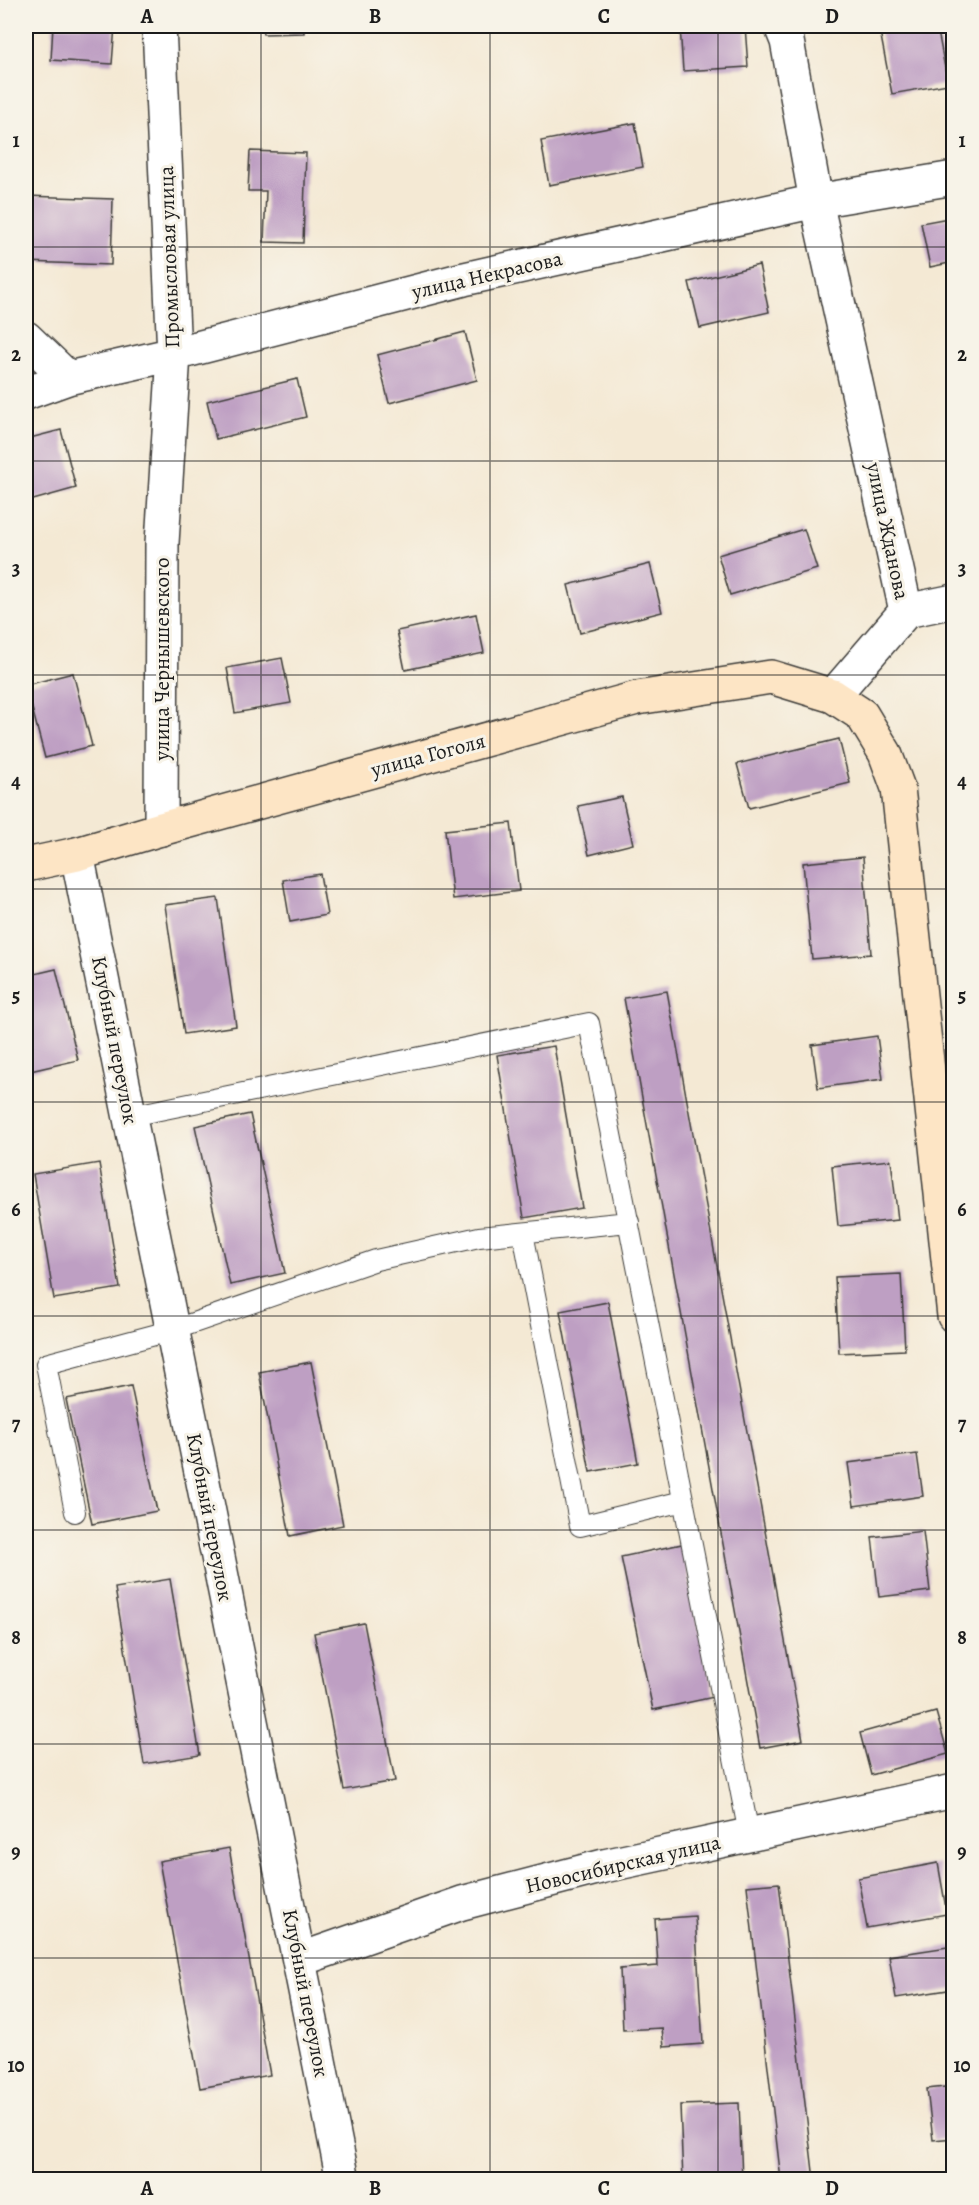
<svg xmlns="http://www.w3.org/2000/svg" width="979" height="2205" viewBox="0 0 979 2205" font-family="Alegreya,serif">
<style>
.building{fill:#be9fc3}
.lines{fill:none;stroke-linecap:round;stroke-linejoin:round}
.service-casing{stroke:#3c3b38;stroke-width:22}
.minor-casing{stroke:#3c3b38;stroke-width:36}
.secondary-casing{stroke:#3c3b38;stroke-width:36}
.service{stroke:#fff;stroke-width:20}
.minor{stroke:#fff;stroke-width:33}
.secondary{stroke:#fde5c5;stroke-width:33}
.grid{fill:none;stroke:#1c1c1c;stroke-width:1.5;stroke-opacity:0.55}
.labels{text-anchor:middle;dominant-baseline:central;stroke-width:6;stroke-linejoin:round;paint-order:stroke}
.street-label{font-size:21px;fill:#1c1c1c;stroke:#f7f3e8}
.neatline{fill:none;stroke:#1c1c1c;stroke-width:2}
.grid-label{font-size:20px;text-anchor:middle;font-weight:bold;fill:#1c1c1c}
</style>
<rect width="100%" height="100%" fill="#f7f3e8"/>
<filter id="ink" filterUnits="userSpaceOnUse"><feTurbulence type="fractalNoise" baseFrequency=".0167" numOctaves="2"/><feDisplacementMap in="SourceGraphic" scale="12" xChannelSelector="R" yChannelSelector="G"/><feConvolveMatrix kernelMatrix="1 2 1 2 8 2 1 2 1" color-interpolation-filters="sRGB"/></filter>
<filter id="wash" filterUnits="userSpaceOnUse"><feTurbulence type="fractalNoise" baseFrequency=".008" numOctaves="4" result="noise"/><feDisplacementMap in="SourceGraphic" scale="24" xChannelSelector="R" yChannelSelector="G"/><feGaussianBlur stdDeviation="1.35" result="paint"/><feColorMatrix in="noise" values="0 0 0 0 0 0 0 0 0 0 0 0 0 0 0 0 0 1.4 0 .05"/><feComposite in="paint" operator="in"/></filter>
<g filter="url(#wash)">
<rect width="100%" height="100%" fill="#f4e9d4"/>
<g id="blocks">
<!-- building -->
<path class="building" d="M53,26h62l-3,38 -61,-4z
M262,26h42v7l-41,1z
M680,26h65l3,41 -65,4z
M879,26h58l11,58 -56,10z
M635,123l8,44 -94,18 -8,-44z
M250,151l56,2 -3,90 -39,-1 2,-51h-18z
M26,196l87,3 -2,66 -85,-3z
M954,217v45l-24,5 -9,-44z
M759,265l10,47 -69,16 -11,-46z
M465,332l12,48 -88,23 -12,-48z
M297,379l9,38 -90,22 -9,-38z
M61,430l15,58 -50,14v-63z
M804,529l13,40 -87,26 -12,-40z
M650,564l12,48 -82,21 -12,-48z
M476,614l8,39 -79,17 -8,-39z
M282,658l9,45 -56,10 -8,-45z
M73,673l19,73 -47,12 -19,-73z
M839,739l11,44 -101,25 -12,-44z
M622,797l11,47 -44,11 -11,-49z
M511,823l8,68 -66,8 -8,-69z
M863,857l8,97 -59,5 -9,-96z
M320,874l7,41 -37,7 -7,-42z
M218,898l18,128 -52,8 -19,-129z
M56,969l22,91 -52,12v-96z
M667,991l136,749 -43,8 -136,-750z
M877,1036l6,43 -65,9 -6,-43z
M554,1046l28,162 -58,10 -27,-163z
M250,1114l35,159 -55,12 -35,-159z
M891,1160l7,60 -60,6 -6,-60z
M99,1163l21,125 -66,11 -21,-125z
M901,1274l4,76 -66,3 -4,-76z
M608,1302l30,161 -48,9 -30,-161z
M311,1362l32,163 -53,11 -31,-164z
M131,1386l26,125 -65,13 -26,-125z
M917,1454l6,42 -69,10 -6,-43z
M923,1531l7,60 -51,6 -7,-60z
M682,1544l32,153 -61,13 -32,-153z
M170,1579l30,176 -56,9 -29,-176z
M364,1623l31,158 -51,9 -30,-157z
M936,1712l12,42 -77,21 -11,-42z
M229,1848l41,227 -70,13 -41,-227z
M938,1863l9,51 -80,14 -9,-50z
M779,1883l35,297h-33l-34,-294z
M695,1916l8,128 -39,3 -2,-19 -39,2 -3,-61 38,-3 -3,-47z
M954,1946v43l-58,9 -7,-42z
M954,2086v52l-21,2 -6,-51z
M739,2103l3,77h-59l-3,-75z"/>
</g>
</g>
<g filter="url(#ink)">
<use href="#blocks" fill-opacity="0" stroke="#3c3b38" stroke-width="1.5"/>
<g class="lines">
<!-- service casing -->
<g class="service-casing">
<path id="service" d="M130,1116l459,-93 160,811
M523,1233l57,293 103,-25
M75,1512l-29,-148 127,-34 203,-70 103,-23 150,-15"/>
</g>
<!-- minor casing -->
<g class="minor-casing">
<path id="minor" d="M159,26l15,328 -12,189 -1,286
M781,26l6,15 29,160 90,410 -73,85
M26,338l42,40
M26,393l42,-15 106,-24 290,-75 352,-78 138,-23
M906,611l48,-10
M77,854l266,1326
M299,1960l163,-57 142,-37 350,-75"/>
</g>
<!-- secondary casing -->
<g class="secondary-casing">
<path id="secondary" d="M26,865l51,-11 84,-25 476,-131 134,-21 62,19 29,19 23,38 13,35 56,528"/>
</g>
<!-- service -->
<use href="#service" class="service"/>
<!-- minor -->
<use href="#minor" class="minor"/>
<!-- secondary -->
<use href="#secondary" class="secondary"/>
</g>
</g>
<!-- grid -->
<path class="grid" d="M261,26v2154M490,26v2154M718,26v2154M26,247h928M26,461h928M26,675h928M26,889h928M26,1102h928M26,1316h928M26,1530h928M26,1744h928M26,1958h928"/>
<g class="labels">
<!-- street labels -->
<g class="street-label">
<text transform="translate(169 257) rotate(-92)">Промысловая улица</text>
<text transform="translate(487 275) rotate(-13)">улица Некрасова</text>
<text transform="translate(888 531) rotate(78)">улица Жданова</text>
<text transform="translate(162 659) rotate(-90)">улица Чернышевского</text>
<text transform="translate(428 755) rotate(-15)">улица Гоголя</text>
<text transform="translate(115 1040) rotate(79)">Клубный переулок</text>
<text transform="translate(210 1517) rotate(79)">Клубный переулок</text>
<text transform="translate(623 1864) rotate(-13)">Новосибирская улица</text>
<text transform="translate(306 1993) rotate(79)">Клубный переулок</text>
</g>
</g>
<!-- margin -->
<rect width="979" height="2205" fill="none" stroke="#f7f3e8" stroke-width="66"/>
<rect x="33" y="33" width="913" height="2139" class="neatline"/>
<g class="grid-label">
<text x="147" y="23">A</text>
<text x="375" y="23">B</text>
<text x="604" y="23">C</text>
<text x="832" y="23">D</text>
<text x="16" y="147">1</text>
<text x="962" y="147">1</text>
<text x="16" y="361">2</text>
<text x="962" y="361">2</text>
<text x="16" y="575">3</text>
<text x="962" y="575">3</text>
<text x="16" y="788">4</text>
<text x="962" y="788">4</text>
<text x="16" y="1002">5</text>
<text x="962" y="1002">5</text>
<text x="16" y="1216">6</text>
<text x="962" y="1216">6</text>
<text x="16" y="1430">7</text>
<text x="962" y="1430">7</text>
<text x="16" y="1644">8</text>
<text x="962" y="1644">8</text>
<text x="16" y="1858">9</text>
<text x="962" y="1858">9</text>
<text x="16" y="2072">10</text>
<text x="962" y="2072">10</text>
<text x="147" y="2195">A</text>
<text x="375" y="2195">B</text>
<text x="604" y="2195">C</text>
<text x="832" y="2195">D</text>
</g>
</svg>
